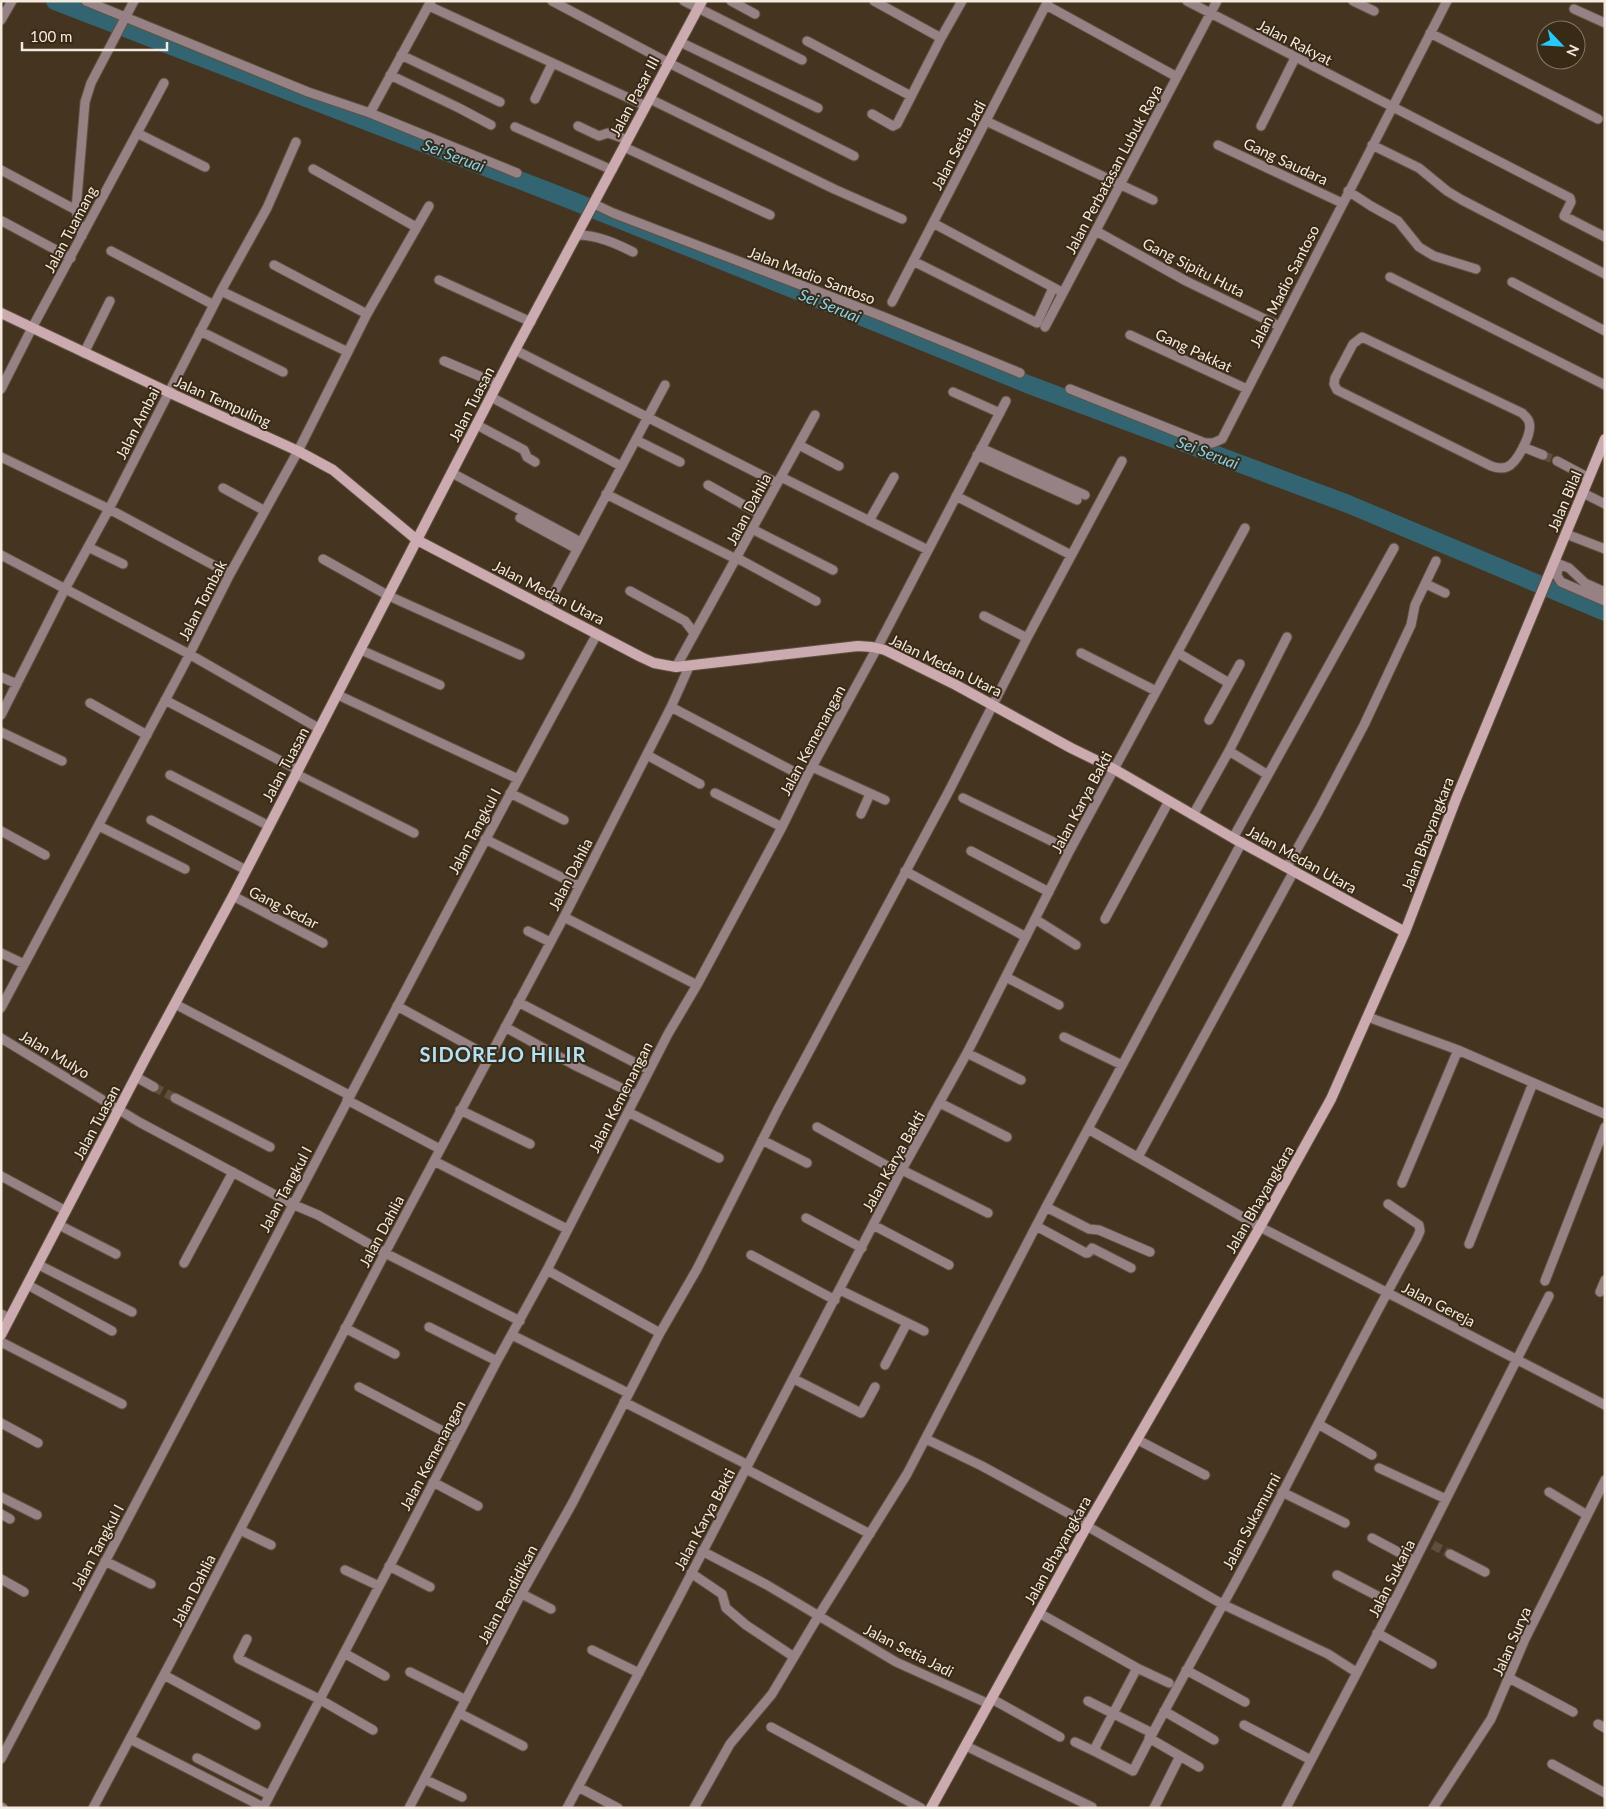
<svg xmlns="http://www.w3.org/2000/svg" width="1606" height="1809" viewBox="0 0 1606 1809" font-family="Lato,sans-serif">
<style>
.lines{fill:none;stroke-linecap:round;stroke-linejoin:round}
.river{stroke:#336472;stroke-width:18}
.street-tunnel{stroke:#5e4f3c;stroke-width:9;stroke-dasharray:9 4.5;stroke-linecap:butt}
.street-casing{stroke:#60513e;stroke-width:11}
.secondary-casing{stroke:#60513e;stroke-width:12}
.street{stroke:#968185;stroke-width:9}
.secondary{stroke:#cbaab0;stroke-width:10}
.labels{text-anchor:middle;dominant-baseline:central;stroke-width:4;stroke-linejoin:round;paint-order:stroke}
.street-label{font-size:15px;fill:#f4eade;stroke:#392a16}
.water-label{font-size:16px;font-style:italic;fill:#81d3ed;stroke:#392a16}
.district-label{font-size:20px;font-weight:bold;letter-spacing:1px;fill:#b0e2f8;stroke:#392a16}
</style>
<rect width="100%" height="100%" fill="#443420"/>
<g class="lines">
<!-- river -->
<path class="river" d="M55,1l503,194 277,111 192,78 321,120 257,108"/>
<!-- street-tunnel -->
<path class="street-tunnel" d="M1543,455l14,6
M154,1087l21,11
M1433,1545l17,9"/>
<!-- street casing -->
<g class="street-casing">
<path id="street" d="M86,1l222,91 62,21 147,60
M552,1l117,62 185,93
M684,1l118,59
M731,1l24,13
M874,1l67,37
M1187,1l383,197 1,4 -7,14 41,21
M1353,1l21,10
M1046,5l131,72
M429,6l217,100
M1574,9l31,14
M1,20l11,-19
M1430,33l168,86
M807,41l104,55
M680,42l138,66
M401,55l99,47
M390,75l69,33 32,17
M535,99l17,-35
M650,99l184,90 68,30
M370,113l61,-112
M872,114l21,12 4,-2 44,-86 21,-37
M986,121l167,79
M578,126l21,10 9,-3 20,7
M1261,126l34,-68
M515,127l97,43
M137,133l68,34
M1218,145l124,58
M1372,145l47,23 28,23 15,9 143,74
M624,147l146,68
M313,169l103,58
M1,170l75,40
M1348,191l23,15 27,15 21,26 15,9 42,13
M594,204l19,9 271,104 136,56
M2,221l69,37
M933,223l125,67
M1096,231l90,50 93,45
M577,235c20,0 38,8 56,17
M82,236l-6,-26 9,-108 6,-19 43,-82
M111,251l103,54
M913,261l124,62 16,-35
M274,265l93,49
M1390,277l215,108
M439,280l92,42
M1512,282l93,49
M221,291l127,61
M892,302l156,-301
M1045,327l172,-326
M200,331l83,41
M1130,335l117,54
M1362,337l160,76c3,3 6,5 7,9 4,11 -12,41 -22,45 -6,2 -11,1 -16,-1l-154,-76 -3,-6 1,-6 18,-34z
M515,350l262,133
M84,353l26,-52
M444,361l54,23
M1,389l31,-61 132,-245
M1070,389l135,54h8l9,-4 225,-438
M953,392l47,21
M491,397l130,69
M477,425l47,25 3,7 8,5
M636,440l44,22
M799,445l40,21
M1523,447l20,8
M981,448l104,47
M977,455l100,45
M1,457l108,52 121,65
M1557,461l32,17
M452,473l123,66
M781,477l147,73
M708,485l52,29
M223,488l42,23
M1583,493l22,11
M606,494l130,65
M956,496l115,59
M520,518l57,31
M869,521l25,-44
M752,529l81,41
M1566,534l39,15
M88,547l35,17
M1,555l188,99 131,75
M737,558l79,43
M323,559l66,37 131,59
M1554,562l15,6 16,15 20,9
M1558,564l-1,12 4,6 44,19
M1426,584l19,9
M630,591l55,30 9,12
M546,608l119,-223
M984,616l43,22
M361,650l79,35
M1081,653l75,38
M1178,653l51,30
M676,667l139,-252
M1,677l16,7
M338,695l180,84
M165,700l133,70
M90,703l57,32
M671,707l135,71
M1,715l64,-126 44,-80 112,-218 46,-83 29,-66
M1209,720l31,-56
M1,732l61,29
M1229,751l39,24
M647,755l53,29
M812,767l73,33
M296,774l118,59
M170,775l99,51
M510,793l54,27
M715,793l67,34
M963,798l107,52
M861,814l9,-20
M1193,815l36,-64 58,-114
M151,820l95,50
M99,826l86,43
M1,831l44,24
M1233,838l161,-290
M485,839l94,47
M971,851l78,41
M1287,867l32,-57 45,-85 47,-100 4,-20 21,-44
M905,871l121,66
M233,896l90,47
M564,917l133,68
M1035,919l41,26
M1105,919l64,-118
M528,931l22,11
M1,953l23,11
M1006,977l53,28
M518,1002l131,68
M175,1004l174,91
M397,1006l93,51
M1,1008l183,-343 46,-91 68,-123 69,-137 62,-108
M1368,1017l90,33 147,64
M505,1027l71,39 60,29
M1064,1037l58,28
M1,1038l138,84 153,82 26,11 67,38 135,68
M967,1053l54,27
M136,1077l18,10
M175,1098l95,49
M347,1100l93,49
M940,1103l67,34
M460,1110l70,34
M628,1112l91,46
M817,1127l83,46
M1088,1129l172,98 345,178
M762,1140l45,23
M1138,1157l156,-286
M434,1161l133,68
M902,1170l86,43
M1,1176l65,35
M1402,1183l56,-133
M1046,1207l43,22 10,1 51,22
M806,1218l56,30
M59,1225l57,29
M873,1225l76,40
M1036,1226l50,27h2l4,-5 39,20
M1469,1244l64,-161
M751,1255l84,45
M184,1263l49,-91
M39,1265l93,47
M547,1270l113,63
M1545,1281l60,-154
M28,1285l84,46
M840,1290l84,41
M1600,1292l5,-12
M1,1314l9,4
M429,1327l68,34
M345,1328l50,26
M512,1335l116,58
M1,1342l121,62
M885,1365l22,-42
M794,1379l67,34 14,-26
M359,1387l97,51
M624,1402l124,63
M1,1423l37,20
M1318,1424l54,31
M926,1439l56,27 106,58
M1138,1440l67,35
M1379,1468l67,31
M746,1469l124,65
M433,1482l45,24
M1282,1492l63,31
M1549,1492l38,23
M1,1497l36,18
M1,1514l9,5
M1087,1526l135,78 106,50 28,18
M240,1530l31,15
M1372,1538l43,23
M702,1551l65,34 129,77 93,42
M1450,1554l35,18
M105,1561l46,23
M389,1566l41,21
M345,1570l34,16
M691,1573l31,21 4,14 20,17 48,32
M1337,1575l56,29
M1,1579l23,13
M522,1594l29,15
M1039,1613l98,55 32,15
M1377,1633l55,31
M247,1639l-9,18 1,2 80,40 54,31
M592,1650l47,23
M344,1653l41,23
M1137,1668l-42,80 3,5 35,18c43,-85 92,-167 136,-252 49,-95 97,-189 148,-281l3,-7 -1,-6 -31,-21
M1186,1670l59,32
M410,1672l56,28
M164,1675l92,50
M1509,1678l64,34
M992,1699l68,38
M1088,1701l64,32
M1164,1711l50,29
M459,1713l64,33
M1598,1724l7,4
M1244,1725l67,35
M771,1727l150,81
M1149,1738l50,29
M130,1739l133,68
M1075,1742l23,11
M966,1746l126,61
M197,1758l72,37
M1,1759c79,-151 160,-302 239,-453 118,-225 235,-450 357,-672
M1552,1764l53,29
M424,1779l38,18
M578,1787l40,21
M1,1807l2,1
M93,1808l83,-156 209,-399 179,-336 107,-210 18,-40
M263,1808l234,-447 50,-91 121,-236 29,-49 85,-158 24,-49 71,-130 129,-247
M409,1808l110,-210 54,-96 87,-169 37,-64 81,-160 171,-318 78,-153 95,-177
M567,1808l109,-205 224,-430 67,-120 103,-203 175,-322
M694,1808l36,-64 42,-50 47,-79 88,-141 139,-267 196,-365
M1154,1808l26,-52
M1286,1808l107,-204 156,-308
M1433,1808l58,-89 34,-80 80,-159"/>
</g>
<!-- secondary casing -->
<g class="secondary-casing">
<path id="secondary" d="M1,313l167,79 130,59 35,19 84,70 224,117 13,6 22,4 182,-21 14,1 13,3 71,35 115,63 43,21 119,69 172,94
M1,1335l145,-278 87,-161 282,-546 187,-349
M931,1808l157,-284 172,-297 71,-128 74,-167 51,-133 149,-360"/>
</g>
<!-- street -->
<use href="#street" class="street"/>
<!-- secondary -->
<use href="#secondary" class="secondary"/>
</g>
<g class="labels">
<!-- street labels -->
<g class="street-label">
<text transform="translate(1295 42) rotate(27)">Jalan Rakyat</text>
<text transform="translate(634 96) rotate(-62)">Jalan Pasar III</text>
<text transform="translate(958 145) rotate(-62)">Jalan Setia Jadi</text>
<text transform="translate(1286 161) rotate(25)">Gang Saudara</text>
<text transform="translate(1113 169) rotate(-62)">Jalan Perbatasan Lubuk Raya</text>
<text transform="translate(70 229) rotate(-62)">Jalan Tuamang</text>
<text transform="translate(1194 267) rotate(27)">Gang Sipitu Huta</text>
<text transform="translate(812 275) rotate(21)">Jalan Madio Santoso</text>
<text transform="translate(1284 286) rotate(-63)">Jalan Madio Santoso</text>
<text transform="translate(1194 350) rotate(25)">Gang Pakkat</text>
<text transform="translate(223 401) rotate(24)">Jalan Tempuling</text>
<text transform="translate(471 404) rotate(-63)">Jalan Tuasan</text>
<text transform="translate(137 423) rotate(-63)">Jalan Ambai</text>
<text transform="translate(1564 501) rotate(-67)">Jalan Bilal</text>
<text transform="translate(748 509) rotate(-62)">Jalan Dahlia</text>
<text transform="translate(549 592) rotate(27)">Jalan Medan Utara</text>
<text transform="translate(202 600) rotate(-63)">Jalan Tombak</text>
<text transform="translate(946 665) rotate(26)">Jalan Medan Utara</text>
<text transform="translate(812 740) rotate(-62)">Jalan Kemenangan</text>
<text transform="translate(285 764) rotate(-62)">Jalan Tuasan</text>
<text transform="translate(1081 802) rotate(-62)">Jalan Karya Bakti</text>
<text transform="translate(474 831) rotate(-62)">Jalan Tangkul I</text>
<text transform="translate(1427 834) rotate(-69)">Jalan Bhayangkara</text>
<text transform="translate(1302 859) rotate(29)">Jalan Medan Utara</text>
<text transform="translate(570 874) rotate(-63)">Jalan Dahlia</text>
<text transform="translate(284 907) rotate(27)">Gang Sedar</text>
<text transform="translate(55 1054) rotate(31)">Jalan Mulyo</text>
<text transform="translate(620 1097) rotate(-63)">Jalan Kemenangan</text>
<text transform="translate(96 1122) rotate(-62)">Jalan Tuasan</text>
<text transform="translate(893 1161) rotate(-61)">Jalan Karya Bakti</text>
<text transform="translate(285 1189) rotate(-62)">Jalan Tangkul I</text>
<text transform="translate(1259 1199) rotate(-60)">Jalan Bhayangkara</text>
<text transform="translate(381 1231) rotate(-62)">Jalan Dahlia</text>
<text transform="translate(1439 1304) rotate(27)">Jalan Gereja</text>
<text transform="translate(432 1455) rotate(-62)">Jalan Kemenangan</text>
<text transform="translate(704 1519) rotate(-62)">Jalan Karya Bakti</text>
<text transform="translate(1251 1521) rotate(-62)">Jalan Sukamurni</text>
<text transform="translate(97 1547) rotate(-62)">Jalan Tangkul I</text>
<text transform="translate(1057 1550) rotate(-61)">Jalan Bhayangkara</text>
<text transform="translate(1391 1578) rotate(-63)">Jalan Sukaria</text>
<text transform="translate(193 1590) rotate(-63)">Jalan Dahlia</text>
<text transform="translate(507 1594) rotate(-62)">Jalan Pendidikan</text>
<text transform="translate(1511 1641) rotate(-66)">Jalan Surya</text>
<text transform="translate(909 1650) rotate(27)">Jalan Setia Jadi</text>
</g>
<!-- water labels -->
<g class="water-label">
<text transform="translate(454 155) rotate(21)">Sei Seruai</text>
<text transform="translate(830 305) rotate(22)">Sei Seruai</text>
<text transform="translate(1208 452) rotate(21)">Sei Seruai</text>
</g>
<!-- district labels -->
<g class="district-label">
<text x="503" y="1054">SIDOREJO HILIR</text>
</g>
</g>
<!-- border -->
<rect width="1606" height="1809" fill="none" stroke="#f4eade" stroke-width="5"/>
<!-- north arrow -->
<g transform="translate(1561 45) rotate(115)"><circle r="24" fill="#392a16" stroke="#847766"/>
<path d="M0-4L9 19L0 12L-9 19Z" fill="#24c9fe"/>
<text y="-8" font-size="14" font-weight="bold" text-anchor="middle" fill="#f4eade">N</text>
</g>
<!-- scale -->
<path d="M22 42v8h145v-8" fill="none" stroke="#f4eade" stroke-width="2.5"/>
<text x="30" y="42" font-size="15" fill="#f4eade" stroke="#392a16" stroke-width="4" paint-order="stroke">100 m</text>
</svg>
